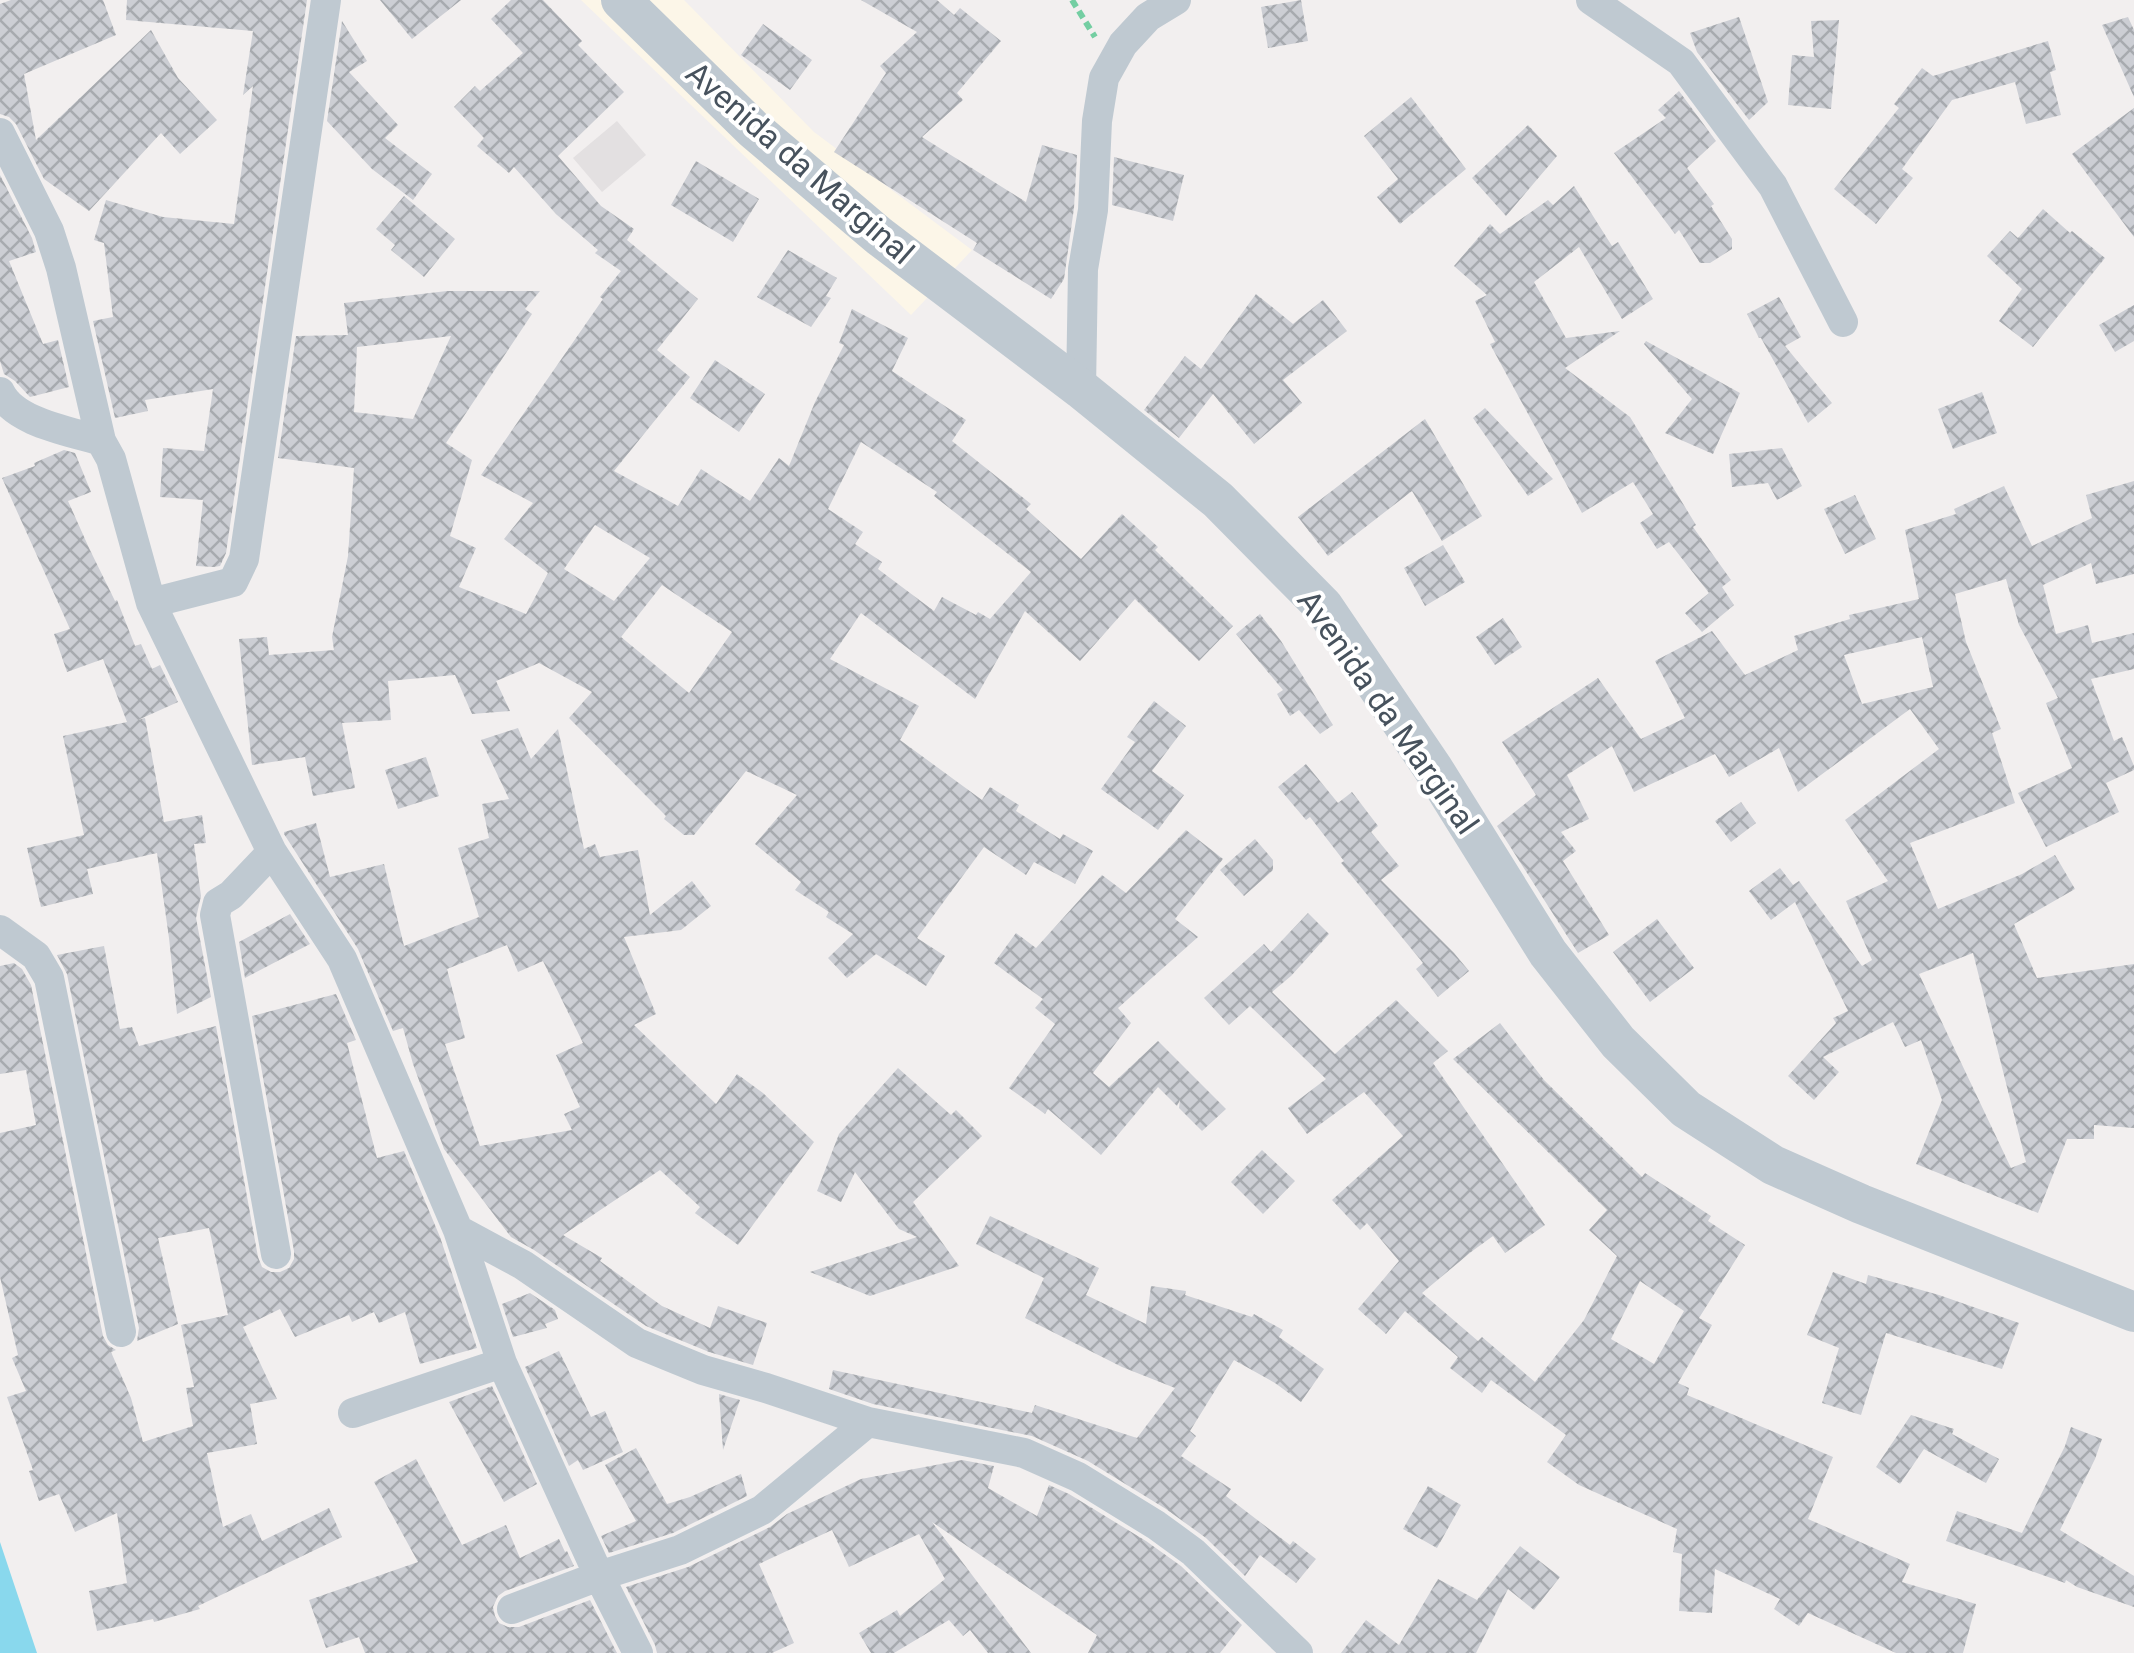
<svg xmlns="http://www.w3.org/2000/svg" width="2134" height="1653" viewBox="0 0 2134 1653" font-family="Roboto,sans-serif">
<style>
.commercial{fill:#fcf6e8}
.education{fill:#e3e0e1}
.water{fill:#89d8ed}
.building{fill:url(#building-cross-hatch);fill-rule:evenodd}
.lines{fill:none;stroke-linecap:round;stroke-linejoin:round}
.path{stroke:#74cea2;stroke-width:6;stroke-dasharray:8 5;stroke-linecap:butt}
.minor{stroke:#bfc9d1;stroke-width:30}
.tertiary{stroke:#bfc9d1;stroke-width:40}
.labels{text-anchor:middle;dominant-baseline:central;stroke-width:8;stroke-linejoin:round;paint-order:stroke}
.street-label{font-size:32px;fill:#47525d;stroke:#fff}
</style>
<defs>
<pattern id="building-cross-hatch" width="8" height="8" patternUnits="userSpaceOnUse" patternTransform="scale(2.5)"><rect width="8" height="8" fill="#ccced4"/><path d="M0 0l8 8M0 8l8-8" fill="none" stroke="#a7aaaf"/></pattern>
</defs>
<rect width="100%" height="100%" fill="#f2efef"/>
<!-- commercial -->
<path class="commercial" d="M581,0h103l130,132 158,118 -61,65z"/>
<!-- education -->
<path class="education" d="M617,121l29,34 -44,37 -29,-34z"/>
<!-- water -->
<path class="water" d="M0,1542l37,111h-37z"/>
<!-- building -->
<path class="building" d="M11,0h92l13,35 -92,39 12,66 115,-110 27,48 39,42 -37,34 -19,-21 -72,78 -45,-32 -28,-55 -7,-7 -9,-3v-110z
M127,0h180l-81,553 -6,13 -6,1 -18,-1 7,-66 -43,-3 3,-49 41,3 9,-62 -68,11 3,11 -33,7 -22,-97 20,-4 -9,-74 -10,-3 12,-40 57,17 71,7 19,-138 -10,9 10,-64 -127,-11z
M380,0h81l-49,39z
M511,0h32l39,41 -4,4 46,47 -66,64 43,50 33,23 -7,11 71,59 -41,51 33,27 -76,94 64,35 23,-37 49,32 29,-43 10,8 26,-64 29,-57 -5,-2 13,-34 56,29 -16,33 74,49 -14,21 79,63 -5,5 55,50 41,-45 36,33 -3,3 78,76 -34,35 -64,-62 -55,62 -55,-50 -50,88 -114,-86 -31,46 89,47 -19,34 82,60 8,-13 29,18 -3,6 44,28 3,-5 30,17 -18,33 -41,-22 -8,13 -42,-28 -67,91 28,18 -19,30 -50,-32 -29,24 -19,-20 25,-24 -27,-17 3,-5 -34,-22 6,-8 -46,-38 42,-49 -51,-24 -52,64h-10l-20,-16 2,-3 -97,-98 23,-26 -53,-29 -43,18 14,30 -38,3 -17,-39 -67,6 3,39 -49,3 13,65 -42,8 -8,-39 -53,8 -13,-126 28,-2 2,18 65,-5 -2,-13 16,-81 6,-88 -76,-10 18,-122 52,-1 -4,-32 103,-12h93l-15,18 7,5 -86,129 26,17 -22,76 26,12 -17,39 67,27 22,-41 -44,-34 29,-36 -52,-28 122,-176 -3,-2 21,-26 -26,-18 3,-3 -42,-36 -42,-47 -5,6 -32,-27 7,-8 -30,-31 21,-21 5,5 43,-38 -32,-34zM451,336l-38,83 -59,-7 3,-65zM861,442l76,50 -3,4 97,76 -41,47 -12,-7 -2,3 -34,-18 -8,14 -56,-42 4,-7 -27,-18 8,-12 -35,-23zM595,525l55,33 -36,43 -50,-32zM662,585l70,47 -43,61 -68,-56z
M861,0h76l17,15 6,-7 41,33 -44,52 6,7 -41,37 104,65 16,-57 35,10 -3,53 -10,71 -13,20 -78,-49 4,-7 -143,-91 52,-79 -6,-7 37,-34z
M1301,0l7,41 -40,7 -7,-41z
M1739,17l29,85 -19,18 -52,-68 -7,-19z
M2128,17l6,13v67l-32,-72z
M1839,20l-8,89 -43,-4 4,-50 22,2 -3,-36z
M342,21l25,40 -18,11 49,53 -13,13 47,36 -19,26 -41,-31 -45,-48z
M763,24l49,36 -22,30 -49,-35z
M2048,41l8,29 -6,2 11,43 -35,9 -11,-42 -63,18 -50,69 11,9 -37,46 -42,-35 65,-81 -5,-4 28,-36 11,8z
M1679,91l37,50 -29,27 27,36 -3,2 21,33v10l-22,14h-10l-21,-33 -4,4 -61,-81 52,-35 -8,-8z
M1411,97l55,72 -66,55 -23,-27 21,-18 -34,-43z
M2134,108v129l-62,-83z
M1528,125l29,31 -51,60 -34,-38z
M1114,157l70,18 -11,46 -61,-16z
M696,161l63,38 -26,43 -62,-37z
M0,175l32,63 4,14 -27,9 34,83 15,-4 11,47 -39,10 -15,-16 -11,-7 -4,-13z
M1574,186l38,60 6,-4 35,57 -31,20 -43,-72 -45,35 32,56 54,-7 -55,37 65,49 66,108 -3,2 38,53 -9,7 12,18 -32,27 -17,-19 24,-20 -40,-51 -12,7 -17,-26 13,-9 -20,-32 -51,31 -92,-169 5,-2 -20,-41 12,-6 -33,-29 36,-42 10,10 48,-34 5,5z
M404,196l51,43 -31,38 -33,-27 4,-5 -19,-16z
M2043,209l27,24 2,-2 33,27 -72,89 -34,-26 23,-32 -35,-33 23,-25 8,7z
M788,250l49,28 -11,18 5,2 -20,29 -54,-30z
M1256,294l37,30 30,-24 24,31 -64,49 19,23 -48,41 -41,-50 -34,44 -35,-28 41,-54 16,13z
M1779,297l22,40 -16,9 47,57 -24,20 -47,-85h-2l-12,-24z
M2134,305v36l-19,11 -16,-27z
M1646,341l94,52 -27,61 -48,-21 27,-34 -48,-55z
M715,360l50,34 -26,38 -49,-34z
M1982,392l15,41 -44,16 -15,-40z
M1485,408l68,71 -25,17 -55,-78z
M1425,419l57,97 -40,25 -30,-50 -84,65 -30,-39z
M1782,448l20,38 -25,14 -9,-17 -36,4 -3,-33z
M64,450l11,3 16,39 -23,9 21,47 26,53 2,-1 18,46 6,-2 11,25 8,-4 18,37 -40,18 7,-2 19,104 38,-7 4,28 -12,1 7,52 -5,22 15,79 -34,17 -8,-76 -12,-85 -70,16 6,25 -52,13 -14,-59 57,-13 -21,-99 64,-14 -24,-63 -36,13 -13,-38 16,-5 -68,-151 33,-12 -1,-3z
M2134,481v93l-38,10 -5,-21 -48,22 13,49 32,-9 4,18 42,-10v36l-43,10 23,62 8,-4 12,29v4l-28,13 13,29 -73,35 -28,-54 54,-25 -26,-65 12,-5 -39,-73 -13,-46 -51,15 11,48 35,87 -9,4 23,70 -105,40 28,66 84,-35 33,-19 20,34 -61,35 23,54 97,-14v164l-40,-3v14h-27l-29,74 -122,-49 26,-64 -21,-60 -16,7 -12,-25 -70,35 16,15 -25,28 -26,-24 48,-53 -3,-5 15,-7 -53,-109 -24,18 -22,-29 31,-23 13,17 6,-4 63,85 10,-6 -26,-59 42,-20 -43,-61 94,-71 -29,-40 -112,83 -19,-44 -50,29 -14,-23 -81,38 -22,-46 -45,29 22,44 -28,13 15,19 -13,10 46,74 -31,18 -81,-127 39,-31 -34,-53 96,-64 43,61 44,-21 -30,-57 57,-30 33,44 53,-25 -4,-14 56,-17 -1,-4 70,-16 -14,-69 51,-16 -2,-5 50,-23 28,60 60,-28 -6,-23zM1922,637l11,50 -71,17 -18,-49zM1973,953l53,209 -15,6 -92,-194z
M1855,495l21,44 -31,15 -21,-45z
M1443,545l22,37 -40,24 -21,-38z
M1260,614l21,27 52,84 -13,9 -21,-24 -9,6 -13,-22 6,-4 -47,-56z
M1503,618l19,29 -27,18 -19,-28z
M1154,701l32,25 -34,45 32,24 -26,35 -57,-41 34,-47 -8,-5z
M518,728l13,31 27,-30 26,120 11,-5 5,13 38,-7 12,65 42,-34 19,25 -30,24 -57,7 32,77 -22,11 82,79 21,-30 26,19 51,49 -76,103 -43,-32 5,-6 -40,-37 -97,65 39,23 -2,3 62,45 48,22 8,-22 49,17 -14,42 -44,-13 -63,-26 -112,-76 -23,-13 -67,-88 -31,-85 -10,-36 -10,3 -35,-82 -74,-115v-2l32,-9 14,54 54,-13 20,82 75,-29 -21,-69 31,-10 -7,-34 27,-5 -28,-59zM507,945l11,27 25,-11 40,82 -27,12 24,52 -16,7 8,16 -92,16 -35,-102 20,-6 -18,-69z
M426,757l13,39 -41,13 -13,-39z
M1306,764l32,39 14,-11 26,34 -7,6 28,34 -18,14 73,73 15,18 -31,26 -22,-28 7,-6 -82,-100 3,-2 -34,-44 -4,3 -28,-33z
M1741,802l15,21 -25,19 -16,-21z
M1186,830l37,29 -48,60 23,18 -80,71 13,15 -38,50 16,14 49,-46 68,68 -24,22 -23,-23 1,-8 -3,6 -19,-19 -57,68 -53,-46 -3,5 -36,-26 46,-64 -20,-16 8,-9 -49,-36 22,-30 20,15 66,-73 24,18z
M1255,839l18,21v10l-29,26 -24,-26z
M1308,913l21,21 -38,42 -19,16 63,62 61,-54 52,51 -15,12 112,162 -40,28 -12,-17 -22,16 -49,41 56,48 4,-4 53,45 49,-62 33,-64 -28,-26 18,-20 -154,-151 47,-36 44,57 98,97 3,-4 66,43 -3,5 37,24 -46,73 13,7 -34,58 11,5 -2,7 146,62 -25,62 102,45 -8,18 74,22 -13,49h-67l-88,-40 -9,13 -25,-17 6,-10 -65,-30 -3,44 -33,-2 3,-57 -9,-2 4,-23 -98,-44 -32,-23 19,-27 -75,-55 -9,13 -32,-25 8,-11 -53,-46 -19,23 -28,-25 41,-48 -32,-38 -7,7 -28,-30 71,-64 -39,-44 -57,42 -19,-26 38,-29 -76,-73 -21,19 -25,-27 60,-54 7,8zM1640,1281l44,30 -30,53 -43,-25z
M290,914l20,30 -65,34 -6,-36z
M1657,919l37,49 -44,34 -37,-50z
M104,946l16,83 12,-2 7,19 77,-20 42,231 4,10 9,5h9l9,-4 5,-9v-8l-42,-235 84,-22 20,46 -9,3 30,115 27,-7 36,86 37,111 -57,16 -15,-52 -26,11 -5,-11 -22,10 -3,-7 -54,22 -15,-28 -37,18 34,72 -27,5 7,40 -50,9 16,74 28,-13 11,27 67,-33 13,29 -144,69 2,3 -46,13 -1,-3 -56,12 -8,-40 38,-8 -10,-70 -42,19 -16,-38 -20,7 -10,-30 4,-1 -26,-73 19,-6 -14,-33 6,-3 -18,-78v-144l36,-8 -10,-55 -26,4v-108l14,-3 8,6 9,16 72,351 5,9 8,5 -5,2 20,46 12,44 50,-16 -7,-38 8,-1 -13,-62 47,-10 -19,-87 -51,10 20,86 -41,17 2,-13 -72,-354 -10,-19z
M898,1068l53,47 5,-5 26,26 -69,66 46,64 -89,30 -60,-24 107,-35 -18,-8 -44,-57 -14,30 -24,-11 22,-57z
M1262,1150l33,31 -32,33 -32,-32z
M990,1216l109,52 -13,27 60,29 5,-38 35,5 -1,4 67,22 2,-3 29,16 -4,7 45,32 -23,33 -26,-19 -41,-23 -44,71 6,5 -15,20 50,33 -5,7 64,49 3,-4 23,18 -20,24 -36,-28 -15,21 -39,-38 -40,-29 -78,-48 -56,-25 -159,-32 -44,-15 4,-19 199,43 3,-8 102,33 38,-50 -53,-21 -97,-49 19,-40 -68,-34z
M1833,1272l33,12 2,-9 71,20 80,28 -17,46 -116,-36 -25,82 -39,-12 17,-55 -32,-13z
M530,1293l25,17 3,9 -13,5 2,4 -34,9 -11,-33z
M559,1351l32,66 14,-6 18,41 -40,18 -5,-10 -9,6 -44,-99z
M492,1386l45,98 -33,18 -55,-100z
M719,1394l21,6 -17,50z
M1911,1415l43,14 -2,5 47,25 -13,24 -62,-34 -24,35 -24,-17z
M2071,1427l31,12 -7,20 -35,71 74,46v31l-57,-20 -11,-7 -1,3 -119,-42 11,-30 65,22 43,-87z
M636,1448l31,56 23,-7 51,-23 6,22 -74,37 -64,20 -8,-17 35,-15 -31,-56z
M416,1459l46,86 44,-20 14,33 39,-19 6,13 2,-1 7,15 -69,25 -7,5 -5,11 2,9 4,7 9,4h11l71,-27 27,53h-252l-6,-16 -33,11 -17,-48 109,-38 -44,-80z
M962,1460l32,6 -6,22 49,28 12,-31 20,9 77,47 35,25 61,59 -22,28h-132l9,-18 -165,-113 99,131h-43l-18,-23 -7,6 -14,-16 -55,33h-23l-12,-20 38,-23 3,6 45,-37 -26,-45 -70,33 -17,-37 -73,34 35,79 -22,10h-115l-2,-8 -29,-58 62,-20 82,-40 17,-13 74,-35z
M1428,1486l33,19 -24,43 -34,-19z
M1520,1546l40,31 -26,33 -26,-21 -32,64h-135l25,-33 33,25 39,-66 39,21z"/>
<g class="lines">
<!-- path -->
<path class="path" d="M1072,0l23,37"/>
<!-- minor -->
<path class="minor" d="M326,0l-82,559 -11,23 -82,21 121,249 70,107 116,271 65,35 114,78 66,27 63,18 102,34 156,31 54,24 78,48 37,27 105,101
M1591,0l90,62 92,124 70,136
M0,133l49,98 12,37 40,173
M1081,389l2,-120 10,-59 4,-89 7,-43 19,-34 25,-27 28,-17
M0,392c15,31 70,39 101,49l10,18 40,144
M272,852l-41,43 -13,8 -3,12 61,339
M0,930l36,26 13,22 72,354
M502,1363l97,213 39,77
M353,1413l149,-50 -44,-133
M512,1609l87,-33 81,-26 82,-40 106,-88"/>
<!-- tertiary -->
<path class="tertiary" d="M621,0l132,129 126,107 202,153 137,111 105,106 111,164 114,183 70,89 68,67 87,56 88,39 273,108"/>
</g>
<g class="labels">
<!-- street labels -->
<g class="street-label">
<text transform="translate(800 163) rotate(41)">Avenida da Marginal</text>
<text transform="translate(1388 712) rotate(55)">Avenida da Marginal</text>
</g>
</g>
</svg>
